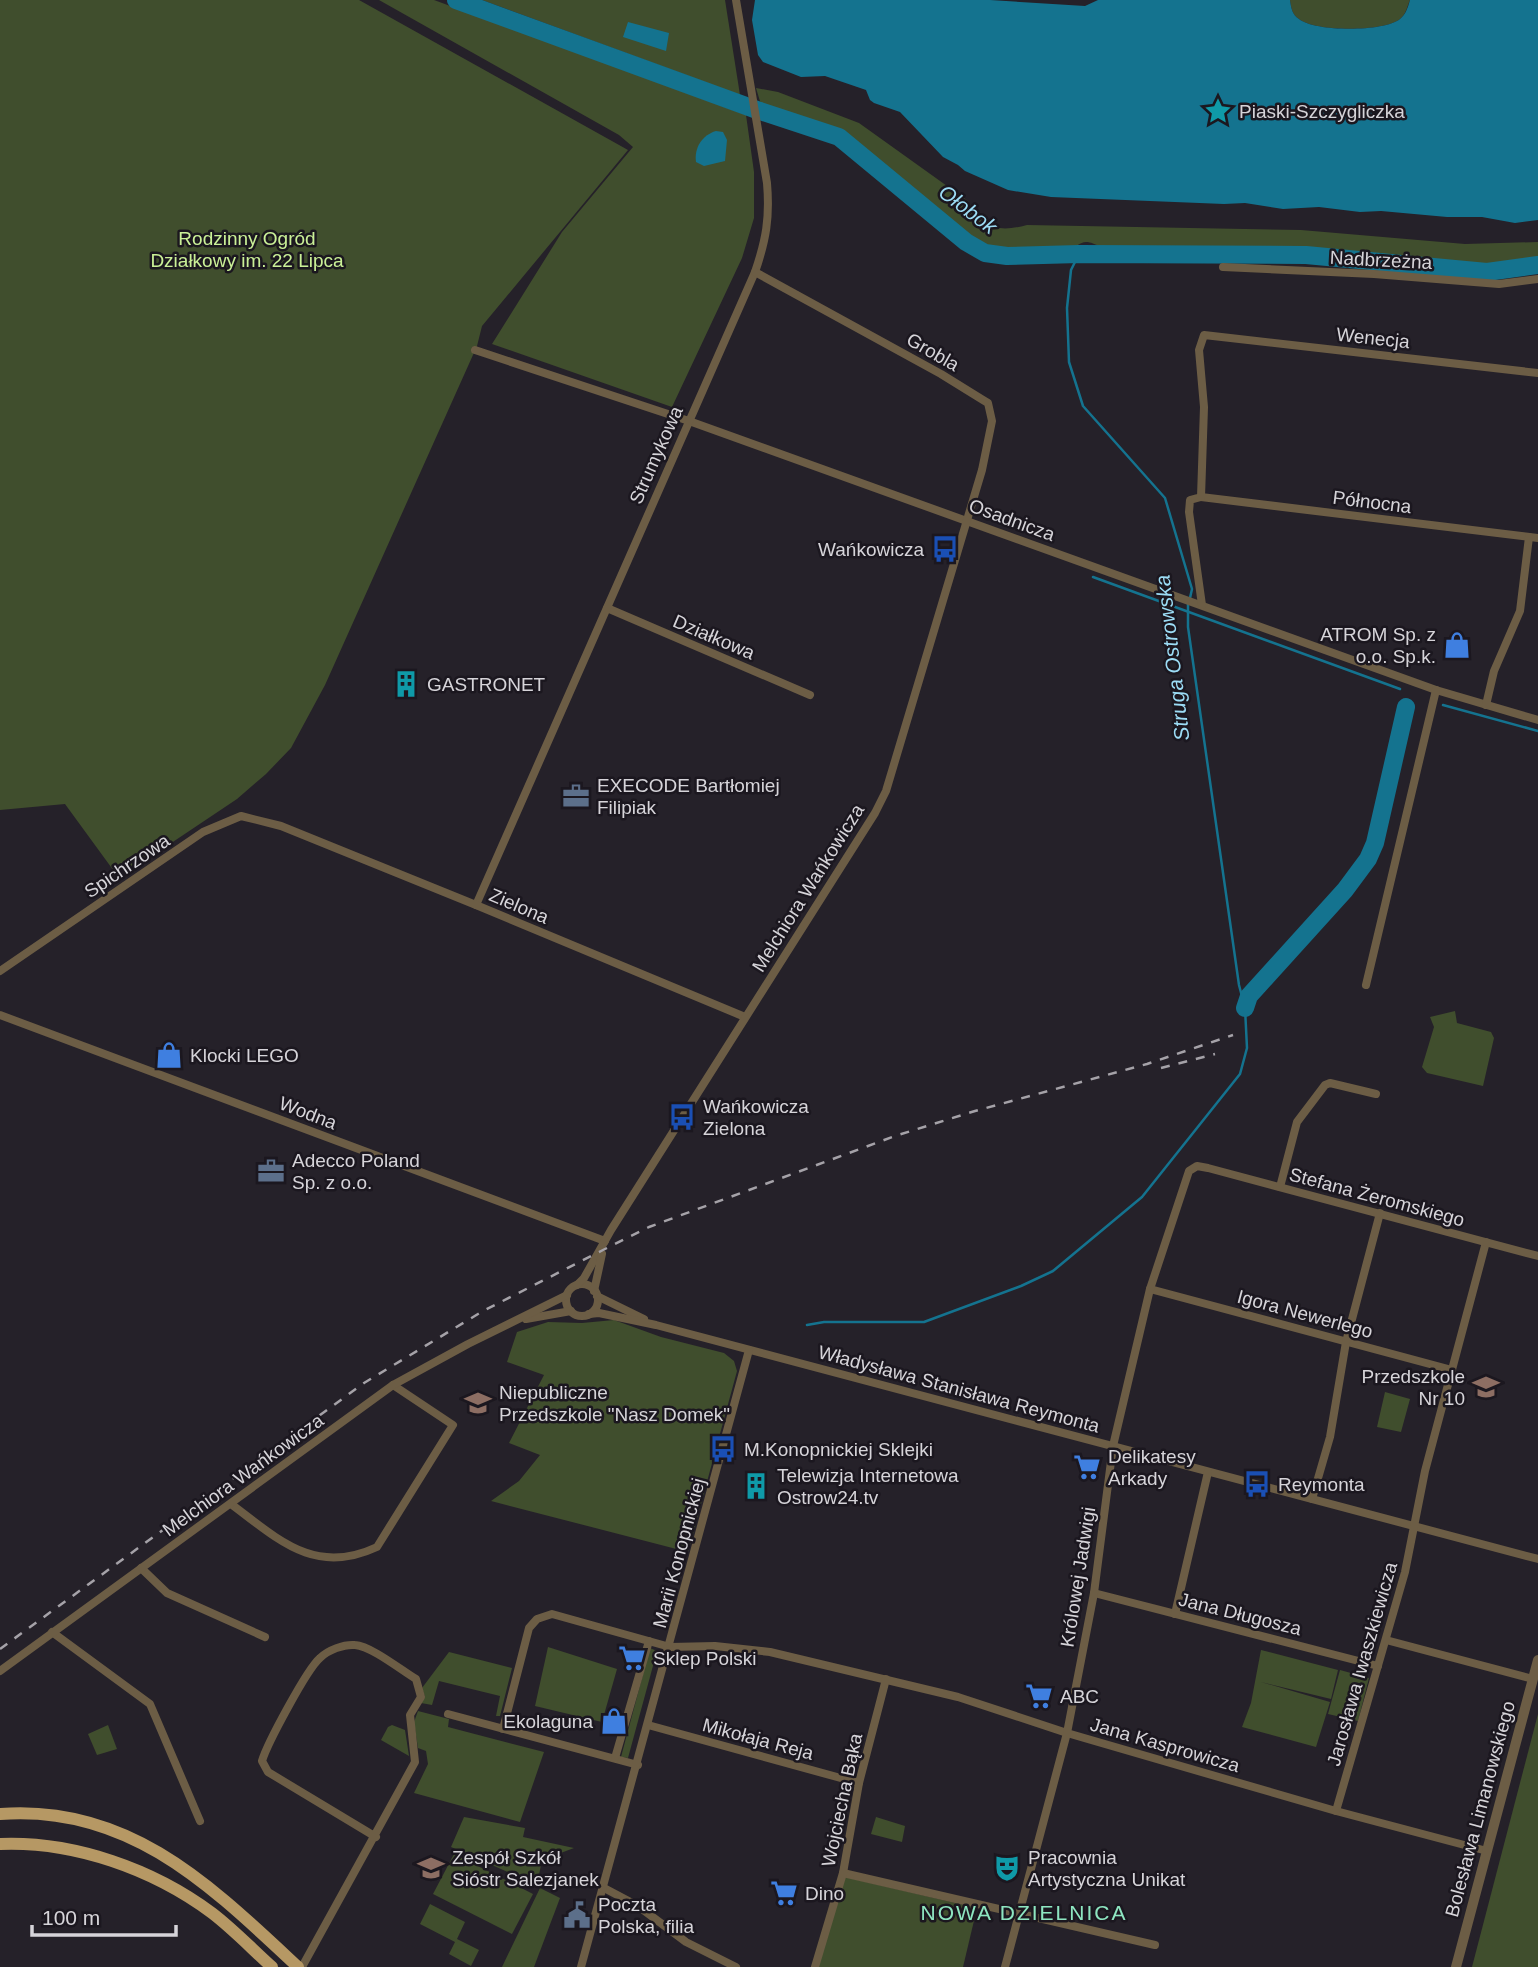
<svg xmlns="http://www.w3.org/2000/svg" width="1538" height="1967" font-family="Arial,sans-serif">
<rect width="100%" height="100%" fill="#252129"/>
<g fill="#404e2d">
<polygon points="0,0 359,0 628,150 482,326 477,346 325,685 291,748 266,774 237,799 119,878 65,804 0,810"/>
<polygon points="379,0 434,0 746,115 754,172 754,218 742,258 672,407 492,344 562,232 633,147 619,135"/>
<polygon points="482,0 725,0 740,95"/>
<path d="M1290,0H1410C1407,7 1406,14 1400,19C1384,32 1315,32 1299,19C1292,15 1291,7 1290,0Z"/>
<path d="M756,88L778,92L859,123L968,201C984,228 997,233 1027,225L1301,230L1465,244L1538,242V261L1487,267L1309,247H1101C1090,242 1085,239 1075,247H986L840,133L762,108Z"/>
<polygon points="1455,1011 1457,1023 1491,1032 1494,1038 1483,1086 1427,1073 1422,1067 1434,1027 1430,1017"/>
<polygon points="614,1320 661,1337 724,1353 734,1361 737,1371 688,1552 491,1501 519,1481 540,1455 509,1443 544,1375 507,1362 517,1332 548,1322 582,1323"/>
<polygon points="1385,1392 1410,1399 1401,1432 1377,1427"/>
<polygon points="548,1647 617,1669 602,1722 535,1706"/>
<polygon points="650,1648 657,1651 628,1758 621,1757"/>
<polygon points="1261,1650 1338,1670 1331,1699 1261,1682 1330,1702 1316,1747 1242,1727 1251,1703"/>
<polygon points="449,1652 512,1668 500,1716 496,1716 500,1696 439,1681 432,1705 421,1703 425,1697 422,1688"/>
<polygon points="1340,1670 1369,1678 1358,1721 1328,1714"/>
<polygon points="418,1711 449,1719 448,1727 544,1752 520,1822 414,1793 428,1764 426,1751 418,1748 414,1722"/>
<polygon points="1538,1714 1538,1967 1472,1967"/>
<polygon points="108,1725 117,1749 97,1755 88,1734"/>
<polygon points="392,1725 405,1730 409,1756 381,1740 388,1727"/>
<polygon points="464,1817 525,1828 523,1837 574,1848 542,1860 537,1885 451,1847"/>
<polygon points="876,1817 905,1826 902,1842 871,1834"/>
<polygon points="454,1854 533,1894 512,1934 433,1894"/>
<polygon points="845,1877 977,1908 963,1967 818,1967"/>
<polygon points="540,1888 560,1898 534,1967 502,1967"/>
<polygon points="430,1904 465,1922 457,1939 479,1950 471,1966 449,1954 455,1942 420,1924"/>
</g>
<g fill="#14738f">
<path d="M755,0H990L1085,6L1098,0H1290C1291,7 1292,15 1299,19C1315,32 1384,32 1400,19C1406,14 1408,7 1410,0H1538V220L1515,223L1482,217H1447L1381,211L1360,212L1319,207L1283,209L1245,203L1224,204L1051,197L1008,190L965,171L958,165L943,157L900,112L874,103L870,100L866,90L825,76L801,77L763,62L758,55L752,20Z"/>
<polygon points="628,22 669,33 666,51 623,37"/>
<path d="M716,131L723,132L727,140L725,161L704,166L696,162C694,148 702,135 716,131Z"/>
</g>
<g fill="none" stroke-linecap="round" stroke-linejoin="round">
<g stroke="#14738f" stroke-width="2.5">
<polyline points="1079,254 1071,270 1067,308 1069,362 1083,406 1165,498 1192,589 1190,598"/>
<polyline points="1093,577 1400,689"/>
<polyline points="1443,705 1538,731"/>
<polyline points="807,1325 824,1322 924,1322 1021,1286 1053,1271 1142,1197 1240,1074 1247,1048 1245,1008 1239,985 1188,627 1188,604"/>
</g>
<g stroke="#14738f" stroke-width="18">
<polyline points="456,0 757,110 839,137 966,242 985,253 1007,256 1079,254 1306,255 1487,272 1538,265"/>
<polyline points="1245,1008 1249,996 1345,890 1368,859 1375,843 1406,707"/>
</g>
<g stroke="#6c5d45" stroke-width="8">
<polyline points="1223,267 1374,274 1499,284 1538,279"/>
<polyline points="475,350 689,421 1436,690 1538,720"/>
<polyline points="1201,497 1538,538"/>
<polyline points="1202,605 1189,512 1190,500 1201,497 1204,407 1199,350 1204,335 1538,373"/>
<polyline points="607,608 810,695"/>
<polyline points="1486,705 1494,671 1520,611 1529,537"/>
<path d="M476,905L755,272C766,240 770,218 767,183L736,0"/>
<polyline points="0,971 203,832 241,816 281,826 476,905 745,1017"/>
<polyline points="1366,985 1436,690"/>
<polyline points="0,1015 605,1241"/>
<polyline points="1280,1187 1297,1122 1325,1085 1330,1083 1376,1094"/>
<circle cx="582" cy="1300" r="16"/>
<polyline points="577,1285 584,1278 611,1230 875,813 886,791 982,470 992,421 988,403 983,400 941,374 755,272"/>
<polyline points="1150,1289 1452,1370"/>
<polyline points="594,1291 602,1254"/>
<polyline points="597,1296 644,1319"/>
<polyline points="589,1314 599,1313 656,1325 1538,1559"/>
<polyline points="526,1319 571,1311"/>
<polyline points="1312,1499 1330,1437 1346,1342 1380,1213"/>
<path d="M231,1504C279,1540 315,1576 377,1547L453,1425L393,1385"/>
<polyline points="141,1568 167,1593 265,1637"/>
<polyline points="1094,1593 1378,1666"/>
<polyline points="1175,1614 1208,1472"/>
<polyline points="52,1632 150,1704 200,1821"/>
<polyline points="1386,1640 1533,1679"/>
<polyline points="0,1671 393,1385 468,1344 567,1295"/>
<polyline points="448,1714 638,1765"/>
<polyline points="648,1725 859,1783"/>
<polyline points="503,1729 529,1628 537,1619 552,1614 670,1647 715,1646 770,1652 958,1697 1067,1733 1336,1811 1487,1851"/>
<polyline points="615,1758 649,1641"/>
<polyline points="1336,1811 1405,1572 1425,1471 1486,1242"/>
<polyline points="843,1873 1155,1945"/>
<polyline points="604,1888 638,1906 686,1942 736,1967"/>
<path d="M302,1967L415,1762L410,1715L421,1697L416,1679C401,1670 371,1646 355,1645C344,1644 328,1650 320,1658C307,1669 267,1744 262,1761L268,1772L376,1837"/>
<polyline points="581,1967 749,1350"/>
<polyline points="815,1967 843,1873 859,1783 886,1679"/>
<polyline points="1005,1967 1067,1733 1094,1593 1113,1446 1150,1289 1189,1171 1197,1166 1208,1168 1538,1256"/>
</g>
<polyline stroke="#6c5d45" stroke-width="10" points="1456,1967 1538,1660"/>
<g stroke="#b69864" stroke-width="12">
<path d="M0,1814C129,1804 211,1886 298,1967"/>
<path d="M0,1844C74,1841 153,1869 212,1913C233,1929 252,1949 272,1967"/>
</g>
<g stroke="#a5a2a8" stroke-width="2.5" stroke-dasharray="9 9" stroke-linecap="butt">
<polyline points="1161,1068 1215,1054"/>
<polyline points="0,1649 364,1383 483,1311 603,1250 649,1227 895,1136 975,1111 1147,1064 1233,1035"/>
</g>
</g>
<defs>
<symbol id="sight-bare" viewBox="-9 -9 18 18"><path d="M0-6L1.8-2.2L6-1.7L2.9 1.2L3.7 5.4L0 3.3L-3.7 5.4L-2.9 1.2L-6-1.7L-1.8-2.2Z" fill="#0f9aa8" stroke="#1b171f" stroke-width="2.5" paint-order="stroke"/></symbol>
<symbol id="bus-bare" viewBox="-9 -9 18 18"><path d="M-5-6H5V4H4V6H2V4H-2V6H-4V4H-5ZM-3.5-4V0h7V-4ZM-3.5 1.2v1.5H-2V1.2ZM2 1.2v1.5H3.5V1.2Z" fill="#1a4fb4" stroke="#1b171f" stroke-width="2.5" paint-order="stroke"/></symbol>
<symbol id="shop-bare" viewBox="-9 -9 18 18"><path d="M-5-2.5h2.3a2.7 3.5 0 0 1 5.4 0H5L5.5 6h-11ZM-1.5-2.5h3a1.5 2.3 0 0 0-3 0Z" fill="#3f7fe0" stroke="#1b171f" stroke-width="2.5" paint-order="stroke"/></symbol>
<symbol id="building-bare" viewBox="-9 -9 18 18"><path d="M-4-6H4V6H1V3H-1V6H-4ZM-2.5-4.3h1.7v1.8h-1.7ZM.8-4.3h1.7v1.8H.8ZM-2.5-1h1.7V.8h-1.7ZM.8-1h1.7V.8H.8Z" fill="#0f9aa8" stroke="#1b171f" stroke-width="2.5" paint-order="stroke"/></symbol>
<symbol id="office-bare" viewBox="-9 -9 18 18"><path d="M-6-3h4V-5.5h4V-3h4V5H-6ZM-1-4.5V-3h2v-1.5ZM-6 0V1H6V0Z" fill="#5c6f8a" stroke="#1b171f" stroke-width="2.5" paint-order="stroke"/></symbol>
<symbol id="school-bare" viewBox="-9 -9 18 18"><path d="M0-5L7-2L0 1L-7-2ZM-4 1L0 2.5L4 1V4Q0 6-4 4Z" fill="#8d6e63" stroke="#1b171f" stroke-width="2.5" paint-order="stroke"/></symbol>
<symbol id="supermarket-bare" viewBox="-9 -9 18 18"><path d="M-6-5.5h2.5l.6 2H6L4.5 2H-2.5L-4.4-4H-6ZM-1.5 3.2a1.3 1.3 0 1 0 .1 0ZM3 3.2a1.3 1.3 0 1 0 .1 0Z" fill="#3f7fe0" stroke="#1b171f" stroke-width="2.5" paint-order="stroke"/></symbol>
<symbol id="theatre-bare" viewBox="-9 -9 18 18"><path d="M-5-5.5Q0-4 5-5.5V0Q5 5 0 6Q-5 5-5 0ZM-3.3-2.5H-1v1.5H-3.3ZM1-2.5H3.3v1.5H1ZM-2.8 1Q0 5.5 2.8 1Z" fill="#0f9aa8" stroke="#1b171f" stroke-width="2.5" paint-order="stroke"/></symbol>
<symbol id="civic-bare" viewBox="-9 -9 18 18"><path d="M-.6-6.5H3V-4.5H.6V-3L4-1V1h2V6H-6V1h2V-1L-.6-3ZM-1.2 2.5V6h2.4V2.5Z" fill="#5c6f8a" stroke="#1b171f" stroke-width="2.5" paint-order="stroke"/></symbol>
</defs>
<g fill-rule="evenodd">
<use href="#sight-bare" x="1199" y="92" width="38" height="38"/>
<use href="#bus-bare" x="926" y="530" width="38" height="38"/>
<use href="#shop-bare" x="1438" y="626" width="38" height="38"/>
<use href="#building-bare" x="387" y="665" width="38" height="38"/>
<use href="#office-bare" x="557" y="777" width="38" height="38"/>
<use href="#shop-bare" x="150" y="1036" width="38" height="38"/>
<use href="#bus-bare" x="663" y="1098" width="38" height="38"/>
<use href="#office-bare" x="252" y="1152" width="38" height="38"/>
<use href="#school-bare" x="1467" y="1368" width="38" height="38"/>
<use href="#school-bare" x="459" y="1384" width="38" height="38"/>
<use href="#bus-bare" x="704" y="1430" width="38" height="38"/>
<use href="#supermarket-bare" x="1068" y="1448" width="38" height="38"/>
<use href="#bus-bare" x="1238" y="1465" width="38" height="38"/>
<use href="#building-bare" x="737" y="1467" width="38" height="38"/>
<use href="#supermarket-bare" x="613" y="1639" width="38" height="38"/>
<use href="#supermarket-bare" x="1020" y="1677" width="38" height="38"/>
<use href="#shop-bare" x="595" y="1702" width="38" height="38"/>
<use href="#school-bare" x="412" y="1849" width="38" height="38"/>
<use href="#theatre-bare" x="988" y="1849" width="38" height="38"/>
<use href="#supermarket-bare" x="765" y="1874" width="38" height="38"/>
<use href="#civic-bare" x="558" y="1896" width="38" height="38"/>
</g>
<g text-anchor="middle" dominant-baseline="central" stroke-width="5" stroke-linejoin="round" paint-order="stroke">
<g font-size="19" fill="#d6d4d9" stroke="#1b171f" text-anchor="start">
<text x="1239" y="111">Piaski-Szczygliczka</text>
<text x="924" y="549" text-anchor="end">Wańkowicza</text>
<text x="1436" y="634" text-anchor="end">ATROM Sp. z<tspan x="1436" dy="22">o.o. Sp.k.</tspan></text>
<text x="427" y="684">GASTRONET</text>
<text x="597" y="785">EXECODE Bartłomiej<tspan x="597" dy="22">Filipiak</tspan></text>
<text x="190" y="1055">Klocki LEGO</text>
<text x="703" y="1106">Wańkowicza<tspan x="703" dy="22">Zielona</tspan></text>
<text x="292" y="1160">Adecco Poland<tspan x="292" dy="22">Sp. z o.o.</tspan></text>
<text x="1465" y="1376" text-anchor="end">Przedszkole<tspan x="1465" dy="22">Nr 10</tspan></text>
<text x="499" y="1392">Niepubliczne<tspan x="499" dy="22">Przedszkole "Nasz Domek"</tspan></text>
<text x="744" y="1449">M.Konopnickiej Sklejki</text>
<text x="1108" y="1456">Delikatesy<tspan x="1108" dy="22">Arkady</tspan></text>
<text x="777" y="1475">Telewizja Internetowa<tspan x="777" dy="22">Ostrow24.tv</tspan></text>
<text x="1278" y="1484">Reymonta</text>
<text x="653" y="1658">Sklep Polski</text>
<text x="1060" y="1696">ABC</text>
<text x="593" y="1721" text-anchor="end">Ekolaguna</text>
<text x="452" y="1857">Zespół Szkół<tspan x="452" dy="22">Sióstr Salezjanek</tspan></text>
<text x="1028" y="1857">Pracownia<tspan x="1028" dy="22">Artystyczna Unikat</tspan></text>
<text x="805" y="1893">Dino</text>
<text x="598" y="1904">Poczta<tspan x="598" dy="22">Polska, filia</tspan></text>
</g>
<g font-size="19" fill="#caf097" stroke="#1b171f">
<text x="247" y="238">Rodzinny Ogród<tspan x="247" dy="22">Działkowy im. 22 Lipca</tspan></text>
</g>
<g font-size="19" fill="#d6d4d9" stroke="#1b171f">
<text transform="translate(1381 260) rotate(3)">Nadbrzeżna</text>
<text transform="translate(1373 338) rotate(6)">Wenecja</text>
<text transform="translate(933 352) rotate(30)">Grobla</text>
<text transform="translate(656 455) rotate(-66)">Strumykowa</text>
<text transform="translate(1372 502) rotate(7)">Północna</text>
<text transform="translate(1012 520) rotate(20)">Osadnicza</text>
<text transform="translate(714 637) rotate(23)">Działkowa</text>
<text transform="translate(127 866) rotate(-34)">Spichrzowa</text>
<text transform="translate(808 888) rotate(-58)">Melchiora Wańkowicza</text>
<text transform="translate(519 906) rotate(23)">Zielona</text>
<text transform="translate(308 1113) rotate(21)">Wodna</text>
<text transform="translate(1377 1197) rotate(15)">Stefana Żeromskiego</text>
<text transform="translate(1305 1314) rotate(15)">Igora Newerlego</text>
<text transform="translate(959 1389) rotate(15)">Władysława Stanisława Reymonta</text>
<text transform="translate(243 1475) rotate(-36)">Melchiora Wańkowicza</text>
<text transform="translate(679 1553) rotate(-75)">Marii Konopnickiej</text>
<text transform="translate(1078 1577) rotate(-81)">Królowej Jadwigi</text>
<text transform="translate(1240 1614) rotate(14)">Jana Długosza</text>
<text transform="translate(1362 1664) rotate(-74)">Jarosława Iwaszkiewicza</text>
<text transform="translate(758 1739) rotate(15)">Mikołaja Reja</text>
<text transform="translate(1165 1745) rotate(16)">Jana Kasprowicza</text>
<text transform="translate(842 1800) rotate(-78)">Wojciecha Bąka</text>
<text transform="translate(1480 1809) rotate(-75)">Bolesława Limanowskiego</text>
</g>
<g font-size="21" font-style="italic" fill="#9cdcf5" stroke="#1b171f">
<text transform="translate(968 209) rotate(37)">Ołobok</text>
<text transform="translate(1172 658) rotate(-97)">Struga Ostrowska</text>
</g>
<g font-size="21" letter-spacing="2" fill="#8ee6c1" stroke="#1b171f">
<text x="1024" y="1912">NOWA DZIELNICA</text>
</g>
</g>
<path d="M32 1925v10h144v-10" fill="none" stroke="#d6d4d9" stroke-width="3.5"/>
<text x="42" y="1925" font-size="21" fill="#d6d4d9" stroke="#1b171f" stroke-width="5" paint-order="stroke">100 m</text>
</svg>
